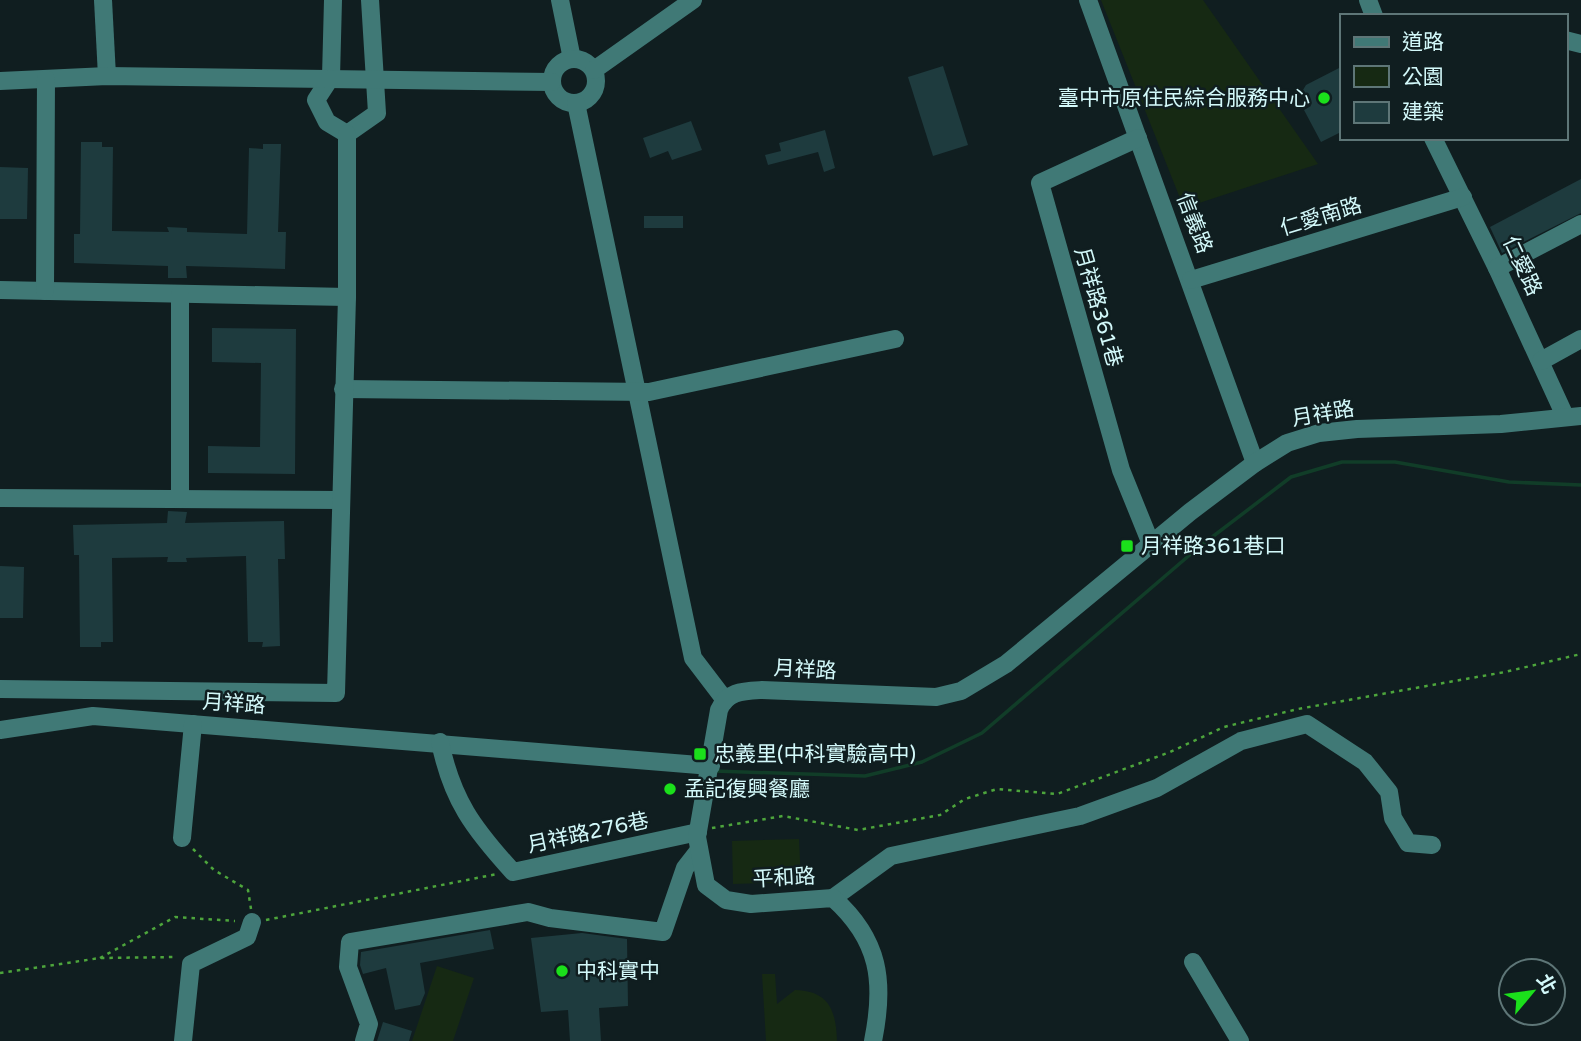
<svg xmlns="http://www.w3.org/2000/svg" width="1581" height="1041" font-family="'Varela Round','Noto Sans TC',sans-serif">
<rect width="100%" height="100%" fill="#101e20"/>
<g fill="#162913">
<polygon points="1101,0 1203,0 1318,164 1184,208"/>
<polygon points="799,839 801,882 733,884 732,841"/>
<polygon points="437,966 474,978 453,1041 412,1041"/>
<path d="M762,974H775L777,1004L795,990C829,991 836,1010 837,1041H766Z"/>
</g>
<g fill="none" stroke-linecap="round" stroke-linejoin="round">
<polyline stroke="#113d28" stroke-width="3.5" points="715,771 865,776 922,762 982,733 1199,547 1291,477 1342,462 1395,462 1509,482 1581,485"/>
</g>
<g fill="#1e3b3e">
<polygon points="943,66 968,145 933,156 908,77"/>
<polygon points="1341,67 1341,132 1321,142 1304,110 1311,106 1303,90 1306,85"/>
<polygon points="691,121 702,150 672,160 668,151 650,158 643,138"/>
<polygon points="825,130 835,168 824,172 818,152 768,165 765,155 781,151 779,143"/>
<polygon points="81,142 102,142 102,147 113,147 112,231 169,232 167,227 187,228 187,232 247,234 249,148 263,149 263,144 281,144 278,232 286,232 285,269 186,266 187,278 168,278 168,266 74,263 74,234 80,234"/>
<polygon points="0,167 28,168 27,219 0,219"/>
<polygon points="1581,179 1581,213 1502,253 1490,227"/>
<rect x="644" y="216" width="39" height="12"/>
<polygon points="212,328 296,329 295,474 208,473 208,446 260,447 261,363 212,362"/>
<polygon points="168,511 187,512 185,523 284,521 285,559 278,559 280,646 262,647 263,642 248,642 246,556 186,558 187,562 167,562 168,557 112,558 113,642 101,642 101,647 80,647 79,555 74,555 73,525 167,523"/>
<polygon points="0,566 24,567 23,618 0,618"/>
<polygon points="490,930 494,949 420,963 425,993 420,1005 395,1010 386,968 363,974 360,965 361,952"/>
<polygon points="582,933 627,939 628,1006 599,1008 601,1041 570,1041 568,1010 541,1012 531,938"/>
<polygon points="383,1022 412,1031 409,1041 377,1041"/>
</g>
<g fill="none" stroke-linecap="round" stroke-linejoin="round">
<g stroke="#4da53c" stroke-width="2.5" stroke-dasharray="3.5 5" stroke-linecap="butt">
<polyline points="712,828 783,816 858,830 940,815 965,799 997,789 1057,794 1170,752 1224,727 1298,709 1505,672 1581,654"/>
<polyline points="193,849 214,870 248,890 251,909"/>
<polyline points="266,920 497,874"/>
<polyline points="100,958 175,917 235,921"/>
<polyline points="0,973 100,958 177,957"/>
</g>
<g stroke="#407976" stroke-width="18">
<polyline points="103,0 107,76"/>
<polyline points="333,0 331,77 316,100 327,122 347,134 377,113 370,0"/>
<polyline points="560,0 572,59"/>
<polyline points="1088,0 1255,463"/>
<polyline points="1368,0 1374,16"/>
<polyline points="1565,40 1581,44"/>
<circle cx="574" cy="81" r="22"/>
<polyline points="594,70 693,0"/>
<polyline points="0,81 107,76 552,82"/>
<polyline points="576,103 693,658 725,700"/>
<polyline points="1138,138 1040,183 1121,470 1151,544"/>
<polyline points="1433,138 1497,268 1565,416"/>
<polyline points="1497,268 1581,224"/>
<polyline points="1191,280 1463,197"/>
<polyline points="0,290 347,297"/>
<polyline points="45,291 46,79"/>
<polyline points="1541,361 1581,339"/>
<polyline points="343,389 649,392 895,339"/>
<polyline points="0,498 341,500"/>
<polyline points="180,499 180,294"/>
<polyline points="0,689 336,693 347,297 347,134"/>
<polyline points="0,730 93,716 711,766"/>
<path d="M440,742C452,800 473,828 513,872L698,832"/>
<polyline points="182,838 193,724"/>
<polyline points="833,898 891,856 1080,816 1157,788 1241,741 1307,724 1365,762 1389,792 1393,818 1408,843 1432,845"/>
<polyline points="1193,962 1240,1041"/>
<polyline points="183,1041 191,964 247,937 252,922"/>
<polyline points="364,1041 369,1024 348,967 350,942 528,912 550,918 663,932 685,868 699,850"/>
<path d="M873,1041C885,982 880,940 833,898L751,904L726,900L706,885L697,837L719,710C727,691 743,691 762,690L936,697L961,691L1006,664L1190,512L1255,463L1287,443L1319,433L1357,429L1501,424L1581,416"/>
</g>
</g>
<g fill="#1bdf1b" stroke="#101e20" stroke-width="2.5">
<circle cx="1324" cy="98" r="7"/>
<rect x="1120" y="539" width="14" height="14" rx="3.5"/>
<rect x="693" y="747" width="14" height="14" rx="3.5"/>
<circle cx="670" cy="789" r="7"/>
<circle cx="562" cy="971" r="7"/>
</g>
<g text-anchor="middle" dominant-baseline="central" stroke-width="5" stroke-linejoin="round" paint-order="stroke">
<g font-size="21" fill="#d3f9fa" stroke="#101e20" text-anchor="start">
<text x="1310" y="98" text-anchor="end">臺中市原住民綜合服務中心</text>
<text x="1141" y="546">月祥路361巷口</text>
<text x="714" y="754">忠義里(中科實驗高中)</text>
<text x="684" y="789">孟記復興餐廳</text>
<text x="576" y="971">中科實中</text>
</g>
<g font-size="21" fill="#d3f9fa" stroke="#101e20">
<text transform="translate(1321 217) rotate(-17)">仁愛南路</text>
<text transform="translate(1194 223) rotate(69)">信義路</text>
<text transform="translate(1522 266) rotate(65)">仁愛路</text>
<text transform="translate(1098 307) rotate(74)">月祥路361巷</text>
<text transform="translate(1323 414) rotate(-10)">月祥路</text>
<text transform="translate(805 670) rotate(3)">月祥路</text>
<text transform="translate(234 704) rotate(4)">月祥路</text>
<text transform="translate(588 833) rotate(-12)">月祥路276巷</text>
<text transform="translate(784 878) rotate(-3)">平和路</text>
</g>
</g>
<rect x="1340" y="14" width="228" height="126" fill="#101e20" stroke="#5e7677" stroke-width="2"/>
<rect x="1354" y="37" width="35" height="10" fill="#407976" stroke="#5e7677" stroke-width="2"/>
<text x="1402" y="49" font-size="21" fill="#d3f9fa">道路</text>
<rect x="1354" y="66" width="35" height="21" fill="#162913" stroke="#5e7677" stroke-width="2"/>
<text x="1402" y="84" font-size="21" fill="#d3f9fa">公園</text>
<rect x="1354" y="102" width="35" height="21" fill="#1e3b3e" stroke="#5e7677" stroke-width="2"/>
<text x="1402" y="119" font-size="21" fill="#d3f9fa">建築</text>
<g transform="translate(1532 992) rotate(61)"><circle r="33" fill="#101e20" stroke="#5e7677" stroke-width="2"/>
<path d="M0-5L12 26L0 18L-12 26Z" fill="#1bdf1b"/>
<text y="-10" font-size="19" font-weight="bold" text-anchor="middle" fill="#d3f9fa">北</text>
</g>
</svg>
